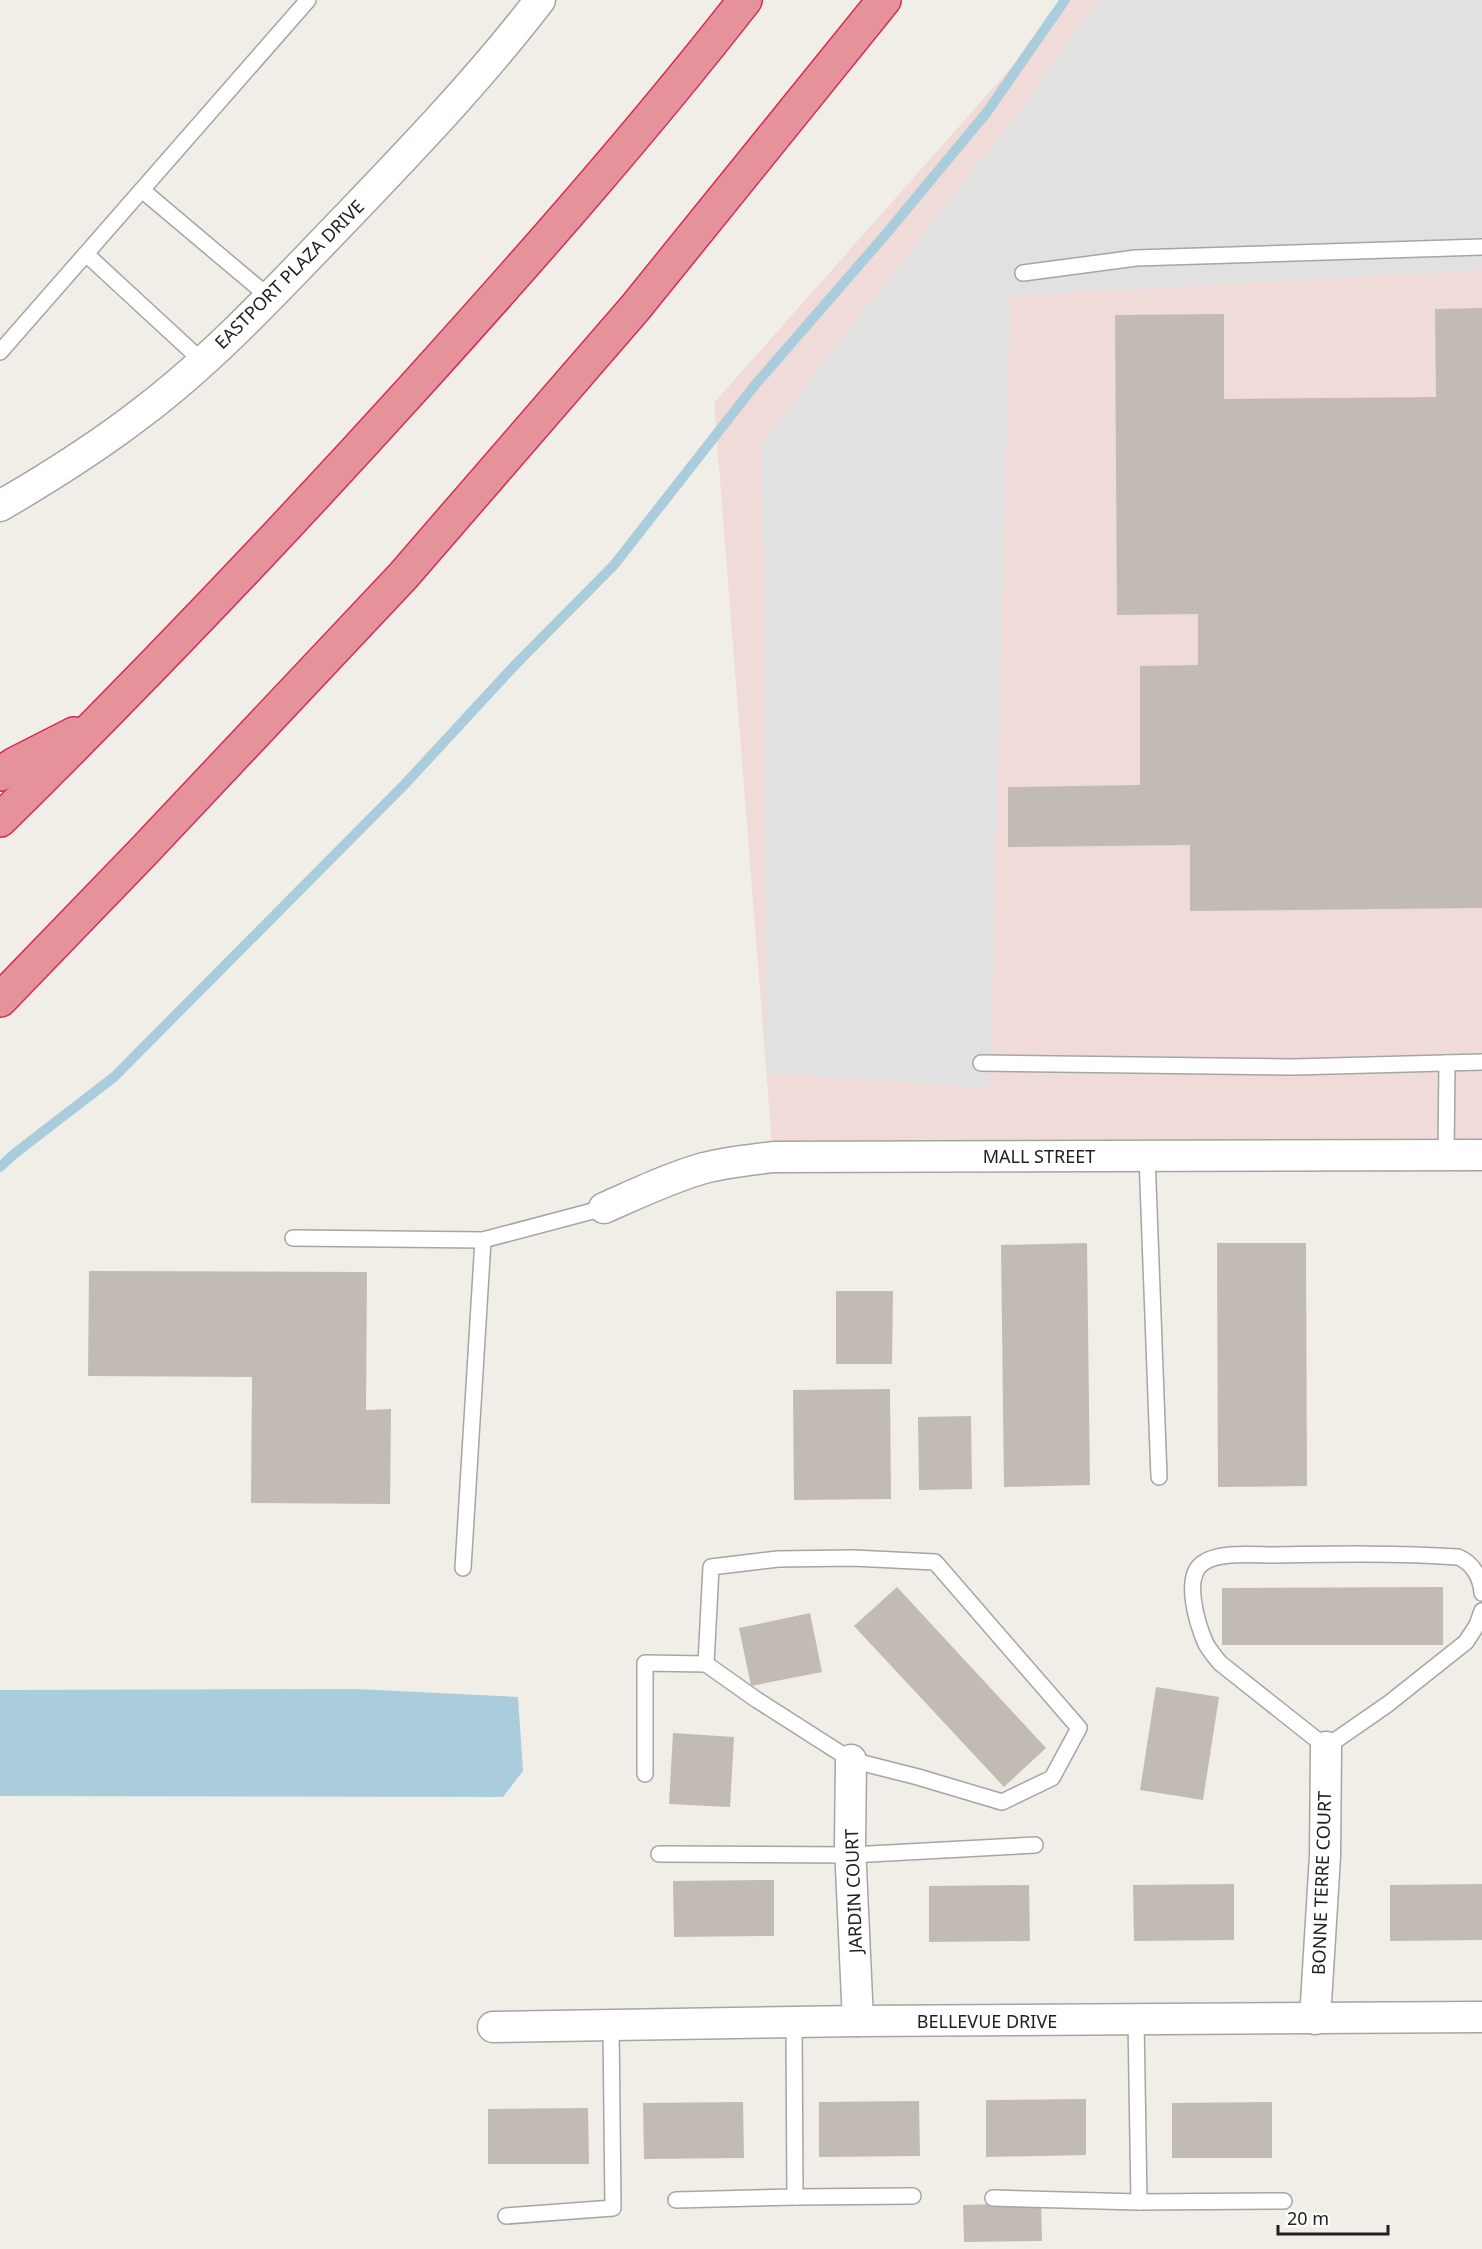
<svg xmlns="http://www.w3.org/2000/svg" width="1482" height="2249" font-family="'Noto Sans',sans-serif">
<rect width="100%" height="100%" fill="#f1eee8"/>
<polygon fill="#f1dbd8" points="1071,0 1482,0 1482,1154 773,1157 714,403"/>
<polygon fill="#e1e1e1" points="1099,0 1482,0 1482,270 1010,296 990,1088 766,1073 762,442 1013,119"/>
<polygon fill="#a9cddd" points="356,1689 518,1697 523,1771 503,1797 0,1796 0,1690"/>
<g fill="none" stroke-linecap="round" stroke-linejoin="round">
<polyline stroke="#a9cddd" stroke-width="10" points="0,1167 14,1154 114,1077 405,784 516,664 614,565 755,385 886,234 987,112 1065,0"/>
</g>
<g fill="#c2bbb4">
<polygon points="1482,308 1482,908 1190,911 1190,845 1008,847 1008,787 1140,785 1140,666 1198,665 1198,614 1117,615 1115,315 1224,314 1224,399 1436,397 1435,309"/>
<polygon points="1087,1243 1090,1485 1004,1487 1001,1245"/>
<polygon points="1217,1243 1306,1243 1307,1486 1218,1487"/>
<polygon points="89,1271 367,1272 366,1410 391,1409 390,1504 251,1503 252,1377 88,1376"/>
<polygon points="836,1291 893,1291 892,1364 836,1364"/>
<polygon points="890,1389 891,1499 794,1500 793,1390"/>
<polygon points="971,1416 972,1489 919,1490 918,1417"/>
<polygon points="897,1587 1046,1748 1004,1787 854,1626"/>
<polygon points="1443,1587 1443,1645 1222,1645 1222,1588"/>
<polygon points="810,1613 822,1672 751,1686 739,1628"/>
<polygon points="1156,1687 1219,1697 1203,1800 1140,1790"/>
<polygon points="673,1733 734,1737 730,1807 669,1804"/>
<polygon points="774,1880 774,1936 674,1937 673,1881"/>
<polygon points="1234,1884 1234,1940 1134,1941 1133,1885"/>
<polygon points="1482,1884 1482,1940 1390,1941 1390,1885"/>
<polygon points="1029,1885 1030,1941 929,1942 929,1886"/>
<polygon points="1086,2099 1086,2155 986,2157 986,2100"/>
<polygon points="919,2101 920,2156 819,2157 819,2102"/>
<polygon points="743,2102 744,2158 644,2159 643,2103"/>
<polygon points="1272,2102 1272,2158 1172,2158 1172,2103"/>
<polygon points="588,2108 589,2164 488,2164 488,2109"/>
<polygon points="1041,2203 1042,2241 964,2242 963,2205"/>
</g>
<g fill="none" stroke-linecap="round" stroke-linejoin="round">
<defs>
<g id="lane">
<polyline points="142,190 269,297"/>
<polyline points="86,254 202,361"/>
<polyline points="1023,273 1136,258 1482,247"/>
<polyline points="0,352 308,0"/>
<polyline points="981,1063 1294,1067 1482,1062"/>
<polyline points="1446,1155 1447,1063"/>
<polyline points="1147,1156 1159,1477"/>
<polyline points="293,1238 483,1240 604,1208"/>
<polygon points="853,1558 935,1562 1079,1728 1052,1778 1002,1802 918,1777 851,1760 757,1700 706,1664 711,1567 778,1559"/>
<polyline points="463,1568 483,1240"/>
<path d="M1482,1593C1481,1578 1473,1563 1458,1557C1397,1553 1336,1554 1275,1555C1255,1555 1219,1551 1203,1563C1182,1577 1198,1626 1206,1644C1210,1651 1215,1657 1220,1663L1326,1747L1388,1704L1466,1642L1477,1625L1482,1611"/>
<polyline points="645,1774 645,1663 706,1664"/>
<polyline points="659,1854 851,1855 1035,1845"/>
<polyline points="795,2197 913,2196"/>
<polyline points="993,2198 1139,2202 1136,2020"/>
<polyline points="676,2200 795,2197 794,2023"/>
<polyline points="1139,2202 1284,2201"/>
<polyline points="506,2216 613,2208 611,2025"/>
</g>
<g id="street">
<path d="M0,506C48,478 96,448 140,414C216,357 281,285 347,217C414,147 481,77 540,0"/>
<path d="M604,1208C636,1194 669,1178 704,1168C726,1162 750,1160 773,1157L1482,1155"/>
<polyline points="851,1760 850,1846 858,2021"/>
<polyline points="1315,2019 1325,1856 1326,1747"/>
<polyline points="493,2027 858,2021 1482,2017"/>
</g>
<g id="highway">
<polyline points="0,774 15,764 74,734"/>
<path d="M0,820C143,679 281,534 416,385C529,260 641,133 745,0"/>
<polyline points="0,1000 142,853 403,576 635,308 884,0"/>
</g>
</defs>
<use href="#lane" stroke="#a5a5a5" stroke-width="18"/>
<use href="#street" stroke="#a5a5a5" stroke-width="33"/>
<use href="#highway" stroke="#d72c5a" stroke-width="36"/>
<use href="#lane" stroke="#fff" stroke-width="15"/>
<use href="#street" stroke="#fff" stroke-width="30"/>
<use href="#highway" stroke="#e5929b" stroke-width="33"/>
</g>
<g text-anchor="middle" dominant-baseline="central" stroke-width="6" stroke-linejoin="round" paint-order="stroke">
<g font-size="18" fill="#212121" stroke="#fff">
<text transform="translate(289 274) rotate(-45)">EASTPORT PLAZA DRIVE</text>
<text x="1039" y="1156">MALL STREET</text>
<text transform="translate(1321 1883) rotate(-88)">BONNE TERRE COURT</text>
<text transform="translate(853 1891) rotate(-92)">JARDIN COURT</text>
<text x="987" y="2021">BELLEVUE DRIVE</text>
</g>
</g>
<path d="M1278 2225v9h110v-9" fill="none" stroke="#212121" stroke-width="3"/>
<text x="1287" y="2225" font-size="18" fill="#212121" stroke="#ffffff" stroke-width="4.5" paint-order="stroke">20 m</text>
</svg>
